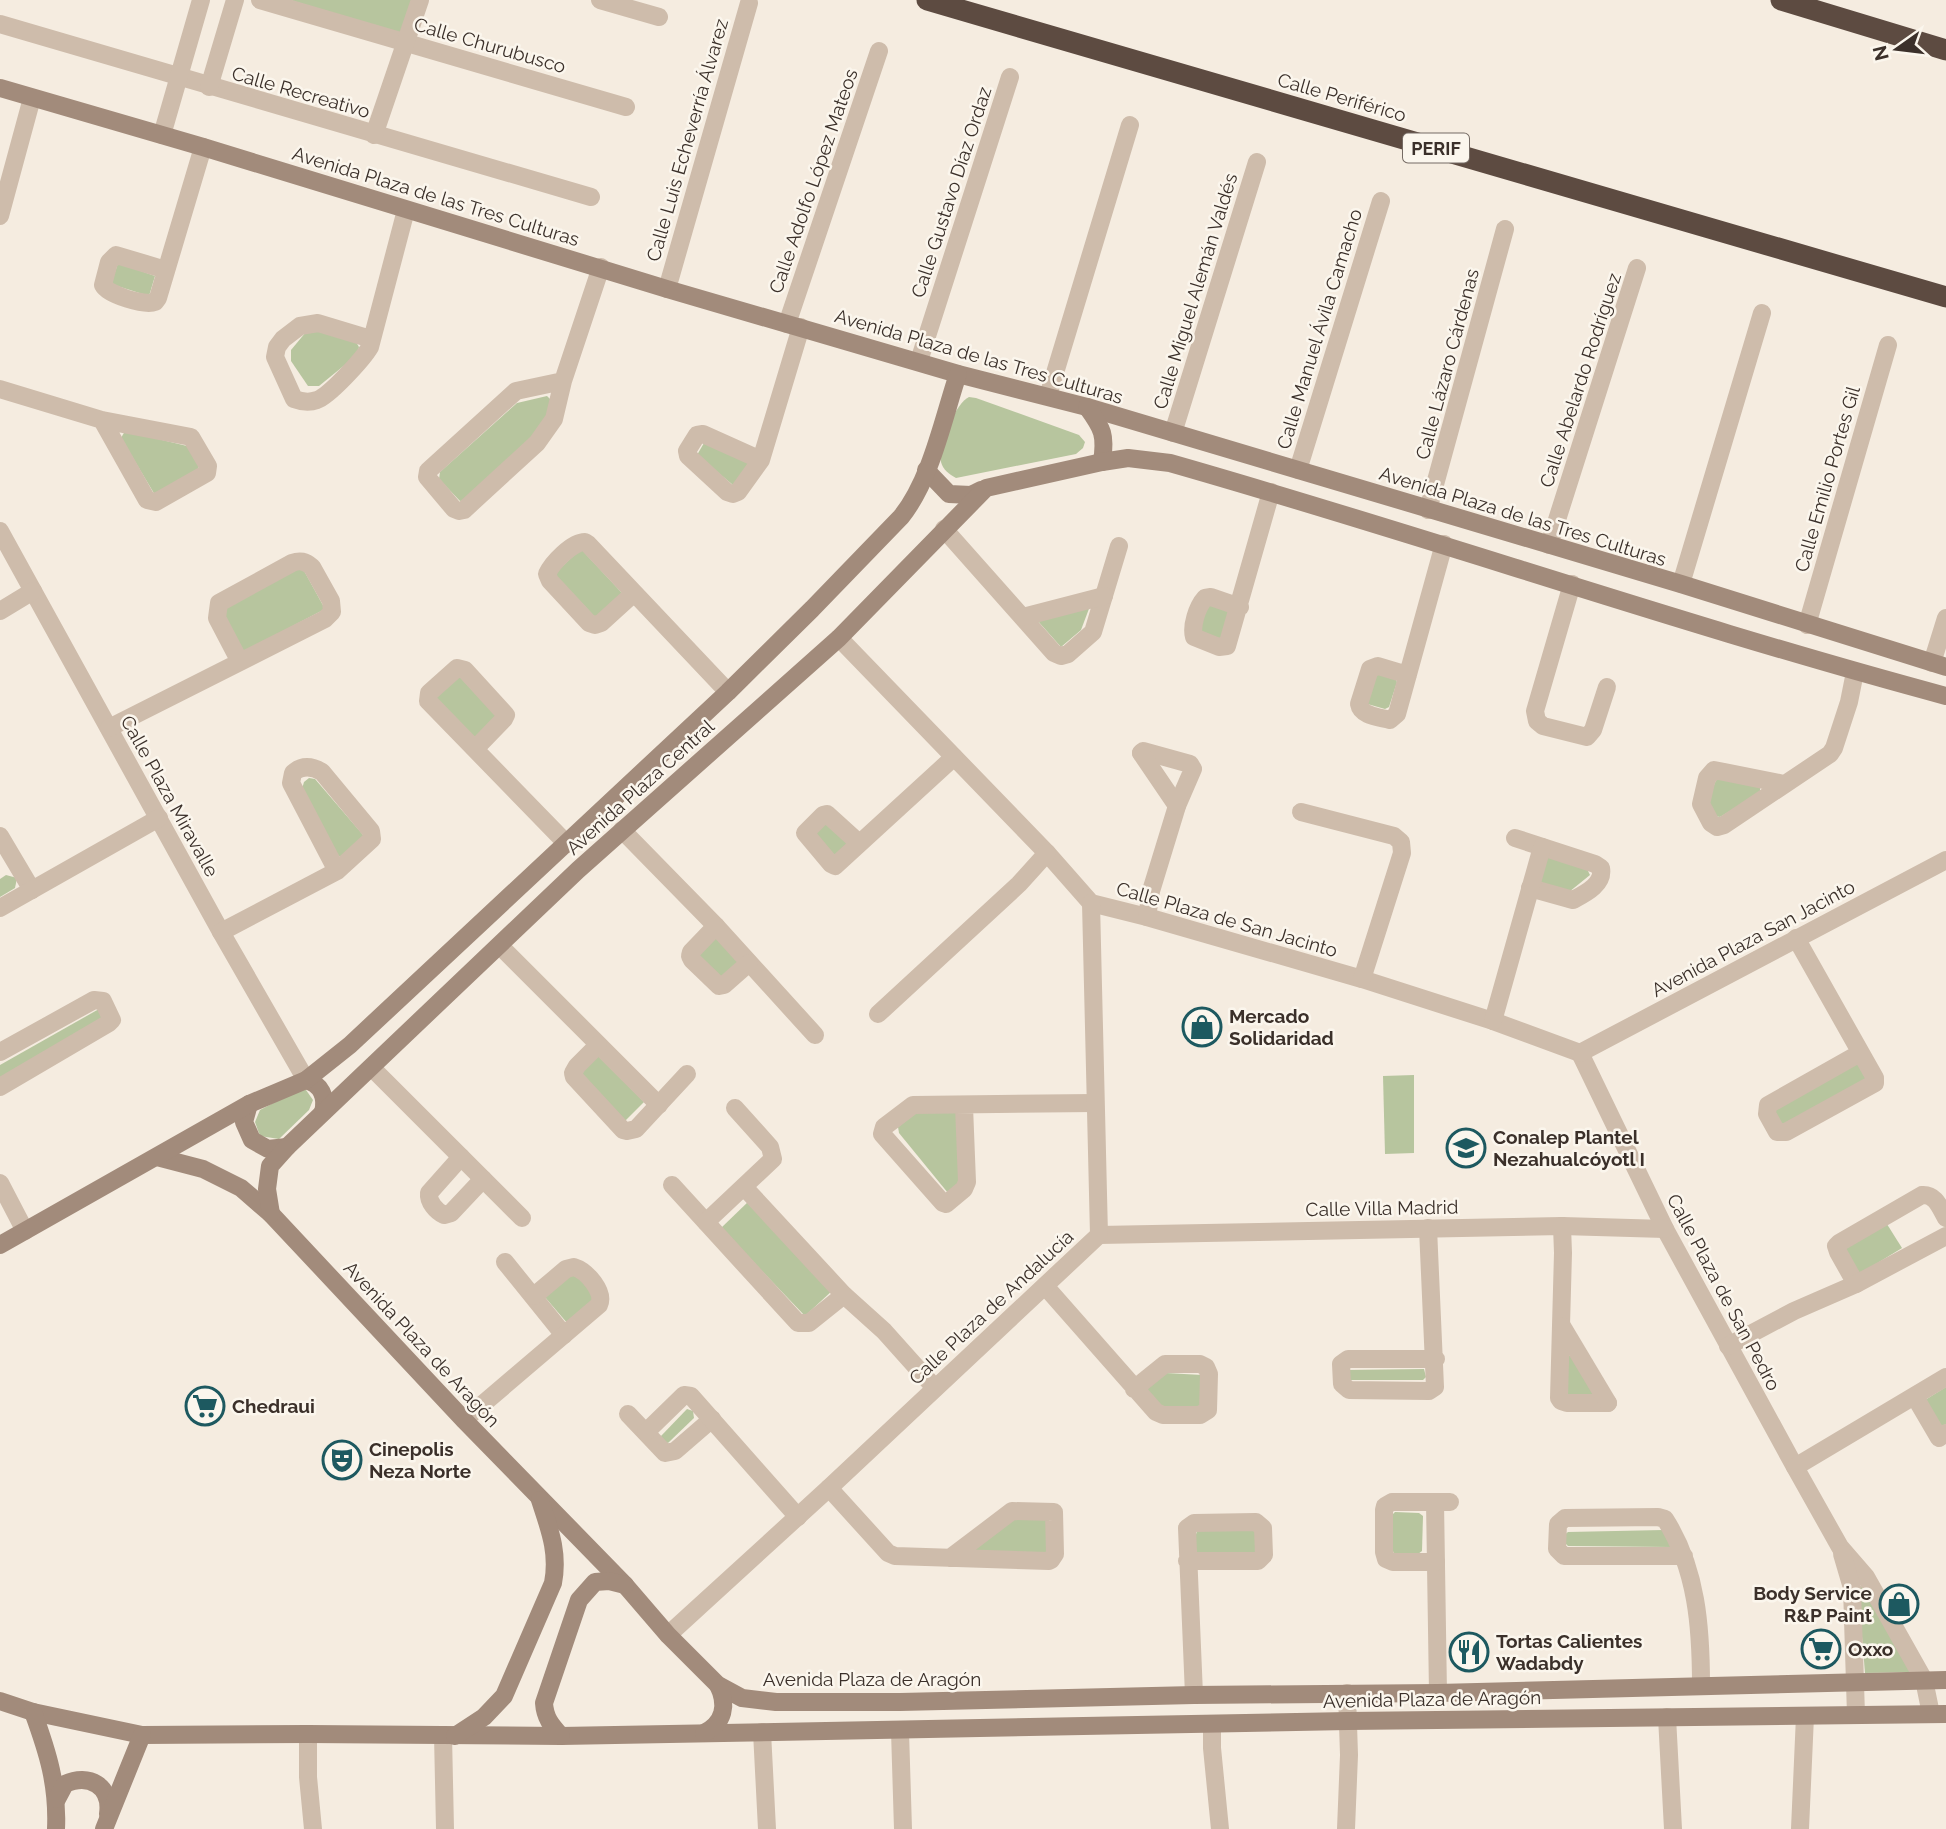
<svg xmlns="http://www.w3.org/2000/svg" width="1946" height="1829" font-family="Raleway,sans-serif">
<rect width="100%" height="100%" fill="#f5ece0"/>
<g fill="#b7c59e">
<polygon points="290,0 413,0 403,34"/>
<polygon points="118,263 155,276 149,296 111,284"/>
<polygon points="316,331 356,342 359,347 357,355 319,386 308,386 291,361 291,350 306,332"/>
<polygon points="547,396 551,400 545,424 467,500 460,501 439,479 440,472 517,403"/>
<path d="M969,397L976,398L1079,435L1085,442L1083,448L1076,454L956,478C949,474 943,470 941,462C938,447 955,403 969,397Z"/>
<polygon points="125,431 187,446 199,464 198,472 155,495 121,438"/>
<polygon points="704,443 750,464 733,485 697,455"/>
<polygon points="581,549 622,593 596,618 554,574"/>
<polygon points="302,567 325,609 243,652 221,609"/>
<polygon points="1207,605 1231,610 1226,641 1199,631"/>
<polygon points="1090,606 1081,630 1061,647 1037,620"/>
<polygon points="456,673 498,717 474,739 433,696"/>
<polygon points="1368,673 1394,676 1397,682 1389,707 1385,709 1364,703"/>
<polygon points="1718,776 1760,787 1760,793 1720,817 1714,816 1706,803"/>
<polygon points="309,778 315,779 364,836 342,856 335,856 302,789 304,782"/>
<polygon points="827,821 851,846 836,860 812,835"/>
<polygon points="1547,857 1587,869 1590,875 1569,892 1540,882"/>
<polygon points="6,875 17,878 15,888 0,897 0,879"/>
<polygon points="718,936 742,960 721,981 697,957"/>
<polygon points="99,1009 105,1019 0,1079 0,1065"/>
<polygon points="598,1055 644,1102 624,1122 578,1075"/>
<polygon points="1859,1062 1870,1081 1781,1129 1771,1110"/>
<polygon points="1414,1075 1414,1153 1385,1154 1383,1076"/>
<polygon points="300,1089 306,1090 313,1100 309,1110 279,1139 260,1136 255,1122 260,1110"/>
<polygon points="957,1111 962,1181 948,1193 899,1133 898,1127 916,1113"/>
<polygon points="750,1200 834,1289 805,1316 721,1228"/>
<polygon points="1885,1221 1902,1248 1858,1275 1841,1247"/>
<polygon points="574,1271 598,1300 568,1324 544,1296"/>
<polygon points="1571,1354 1596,1395 1567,1395 1568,1357"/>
<polygon points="1424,1369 1426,1377 1423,1380 1346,1380 1346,1370"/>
<polygon points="1166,1373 1202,1375 1202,1407 1161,1406 1146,1389"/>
<polygon points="1946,1387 1946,1424 1941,1427 1925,1400"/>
<polygon points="687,1409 693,1411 694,1418 668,1443 662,1441 661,1436"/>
<polygon points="1395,1512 1419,1513 1423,1516 1422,1551 1418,1554 1394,1553 1391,1548 1391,1516"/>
<polygon points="1049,1516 1049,1552 972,1553 974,1548 1013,1518"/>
<path d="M1199,1527H1255L1257,1555L1199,1556C1193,1548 1194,1536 1199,1527Z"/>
<polygon points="1663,1530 1671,1547 1568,1546 1564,1542 1563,1536 1568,1532"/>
<polygon points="1860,1586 1864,1588 1912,1672 1865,1673 1858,1588"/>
</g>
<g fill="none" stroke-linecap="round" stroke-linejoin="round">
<g stroke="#cebcab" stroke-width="18">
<polyline points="260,0 626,107"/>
<polyline points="600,0 659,17"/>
<polyline points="0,24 591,197"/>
<polyline points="209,87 235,0"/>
<polyline points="162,135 201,0"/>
<polyline points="374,135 420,0"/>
<polyline points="0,216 32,98"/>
<path d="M166,270L116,255L109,262L103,285C108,295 145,306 155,302L158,298L203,147"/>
<polyline points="667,289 749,3"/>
<polyline points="787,324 879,51"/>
<path d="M371,339L318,323L300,326L283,339L277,347L275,357L294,399C302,402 309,403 317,400C329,396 363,359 370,347L406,210"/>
<polyline points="919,361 1010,77"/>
<polyline points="563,381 516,391 428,471 427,477 454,509 459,511 464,510 537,443 554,419 563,381 601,267"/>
<polyline points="0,389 102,420 191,437 208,466 207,473 156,502 147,500 102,420"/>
<polyline points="1048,396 1130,125"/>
<polyline points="1173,433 1257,162"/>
<polyline points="761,460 703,434 697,435 687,451 688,456 727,492 733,494 738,492 761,460 801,327"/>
<polyline points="1298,470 1381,201"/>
<polyline points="1428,510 1505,229"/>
<polyline points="944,529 1054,653 1061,656 1068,654 1093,632 1119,546"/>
<polyline points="0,531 221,932 306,1080"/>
<polyline points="1549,545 1637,268"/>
<polyline points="1572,584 1535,711 1537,721 1543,726 1587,737 1593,730 1607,687"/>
<polyline points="1681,584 1762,313"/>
<path d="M634,593L601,623L595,625L589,623L550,581L547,574C552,563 572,542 585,542L588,544L728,692"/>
<path d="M1240,607L1211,597L1205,598C1197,607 1191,626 1194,637L1219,647L1227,646L1271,492"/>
<polyline points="0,611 33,591"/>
<polyline points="1023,617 1104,596"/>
<polyline points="1807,625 1888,345"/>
<polyline points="839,638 1047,853 1091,903 1147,917 1362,979 1493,1021 1580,1053"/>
<polyline points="1932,663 1946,618"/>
<path d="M1408,675L1378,666L1370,669L1359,704C1361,716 1379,717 1390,720L1397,714L1444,544"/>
<path d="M109,728L325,619L332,612L331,601L312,567C305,561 300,560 292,563L219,603L217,618L240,662"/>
<polyline points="475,749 504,719 506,715 465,670 457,668 429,693 428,701 567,844"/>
<polyline points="1141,753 1143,751 1190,764 1193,769 1177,806 1151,891 1147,917"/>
<polyline points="1141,753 1177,806"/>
<polyline points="1784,784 1714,770 1707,778 1701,804 1711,823 1717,827 1724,825 1830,754 1834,748 1849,702 1855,672"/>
<polyline points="1301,812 1394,836 1401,842 1402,853 1362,979"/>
<polyline points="622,830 716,926 815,1035"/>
<polyline points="0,836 32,890"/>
<path d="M1515,838L1595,864L1601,868C1604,884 1586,893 1573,900L1530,888"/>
<polyline points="859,843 827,814 823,815 805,833 831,864 835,866 954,757"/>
<polyline points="0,908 159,818"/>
<polyline points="716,926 691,952 690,956 692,960 719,986 724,985 749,963"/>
<path d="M221,932L337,871L372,839L371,831L322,772C312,766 302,765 293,773L291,783L337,871"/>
<polyline points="1796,938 1875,1078 1875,1083 1786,1132 1777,1132 1767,1114 1768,1105 1860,1053"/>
<polyline points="500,946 659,1105"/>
<polyline points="878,1014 1019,884 1047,853"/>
<polyline points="1493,1021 1542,847"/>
<polyline points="598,1045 577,1066 573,1073 574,1077 623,1130 627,1131 636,1129 687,1074"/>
<polyline points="0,1052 94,1000 103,1001 112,1020 109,1023 0,1087"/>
<polyline points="1580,1053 1665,1229 1795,1467 1840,1547 1866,1577 1924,1680 1931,1714"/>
<polyline points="1580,1053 1946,860"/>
<polyline points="372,1068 522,1218"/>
<polyline points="964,1106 967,1182 964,1189 946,1204 943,1203 882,1134 884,1127 913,1105 1095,1103"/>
<path d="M461,1157L429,1193C428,1202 436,1211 444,1215L451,1213L483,1179"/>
<polyline points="0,1183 25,1231"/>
<polyline points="672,1185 798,1323 809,1323 844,1295"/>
<polyline points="744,1187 844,1295 884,1331 935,1388"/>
<polyline points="706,1222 773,1159 770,1147 735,1108"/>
<polyline points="1562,1226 1563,1253 1559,1398 1561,1401 1567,1403 1608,1403"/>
<polyline points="1428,1228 1435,1387 1429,1391 1349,1390 1342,1384 1341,1364 1348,1359 1436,1359"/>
<polyline points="1099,1235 1562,1226 1665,1229"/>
<polyline points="505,1262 564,1335"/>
<path d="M1856,1284L1838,1252L1836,1246L1839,1243L1922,1195C1936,1194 1940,1208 1946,1218"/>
<polyline points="1045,1286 1156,1412 1163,1415 1200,1415 1208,1410 1209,1374 1206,1367 1200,1364 1165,1364 1134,1389"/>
<polyline points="1562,1326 1608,1403"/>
<polyline points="1728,1346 1794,1311 1856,1284 1946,1236"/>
<polyline points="1915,1397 1939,1438 1946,1433"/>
<polyline points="628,1414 665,1453 675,1451 712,1419"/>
<path d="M464,1420L599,1305C605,1292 587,1271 574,1267L566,1269L534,1296"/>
<polyline points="646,1432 684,1395 691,1396 798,1517"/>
<polyline points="1795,1467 1946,1377"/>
<polyline points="829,1488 888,1553 895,1556 1049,1561 1051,1560 1055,1554 1054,1512 1012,1511 950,1558"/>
<polyline points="1435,1502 1438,1693"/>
<polyline points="1842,1554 1852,1588 1856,1715"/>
<path d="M1684,1556H1564L1557,1549L1558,1524L1565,1518L1658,1517L1665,1519C1697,1569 1701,1628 1701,1685"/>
<polyline points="1187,1561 1258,1561 1264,1555 1263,1528 1256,1522 1194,1523 1187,1528 1194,1695"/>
<polyline points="1436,1562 1393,1562 1386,1559 1384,1552 1384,1510 1385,1506 1392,1502 1450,1502"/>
<polyline points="668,1635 829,1488 1099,1235 1091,903"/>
<polyline points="1667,1717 1673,1829"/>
<polyline points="1212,1724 1212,1748 1220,1829"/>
<polyline points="900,1731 903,1829"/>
<polyline points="762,1732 767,1829"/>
<polyline points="308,1734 308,1777 313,1829"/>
<polyline points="443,1735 445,1829"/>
<polyline points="1346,1829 1349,1755 1347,1693"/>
<polyline points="1800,1829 1805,1716"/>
</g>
<g stroke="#a28b7b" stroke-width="18">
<polyline points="0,88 203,147 667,289 958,374 1087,407 1681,584 1946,667"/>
<path d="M1087,407C1103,429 1106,435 1102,462"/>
<polyline points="926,470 949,494 971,495 981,490"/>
<path d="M306,1080C321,1084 327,1097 323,1112"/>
<polyline points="249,1104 244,1122 252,1140 268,1149 287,1147"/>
<polyline points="157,1157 203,1169 241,1188 271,1214 464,1420 625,1585 668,1635 718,1685 742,1698 776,1702 900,1702 1194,1695 1438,1693 1946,1680"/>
<path d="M271,1214L267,1189L270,1166L287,1147L578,870L839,638L986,488L1102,462L1128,458L1170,463C1430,537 1685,626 1946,696"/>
<path d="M0,1245L249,1104L306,1080L350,1045L728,692L812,609L901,517C931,480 943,419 958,374"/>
<polyline points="0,1701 33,1712 142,1735 308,1734 561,1736 1348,1721 1946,1714"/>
<path d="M33,1712C48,1753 58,1785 56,1829"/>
<path d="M704,1733C724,1723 728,1705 718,1685"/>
<path d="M455,1736L484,1717L504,1696L553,1583C559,1552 549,1528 540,1500"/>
<path d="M561,1736C551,1725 545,1718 544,1703L579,1600L595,1582L609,1581L625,1585"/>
<path d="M57,1799L65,1784C89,1773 112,1786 108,1814"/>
<polyline points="104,1829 142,1735"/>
</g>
<g stroke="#5d4b41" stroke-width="21">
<polyline points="927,0 1946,297"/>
<polyline points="1781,0 1946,50"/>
</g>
</g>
<defs>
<symbol id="shop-ring" viewBox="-11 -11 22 22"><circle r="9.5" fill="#fbf6ed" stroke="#1d5960" stroke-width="1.5"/><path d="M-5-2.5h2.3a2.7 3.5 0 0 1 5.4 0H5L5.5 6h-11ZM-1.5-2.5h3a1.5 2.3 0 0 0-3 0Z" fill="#1d5960"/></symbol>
<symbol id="school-ring" viewBox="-11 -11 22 22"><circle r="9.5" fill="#fbf6ed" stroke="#1d5960" stroke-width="1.5"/><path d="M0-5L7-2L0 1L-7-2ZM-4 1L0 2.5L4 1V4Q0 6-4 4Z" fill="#1d5960"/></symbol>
<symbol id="supermarket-ring" viewBox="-11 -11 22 22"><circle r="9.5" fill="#fbf6ed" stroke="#1d5960" stroke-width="1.5"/><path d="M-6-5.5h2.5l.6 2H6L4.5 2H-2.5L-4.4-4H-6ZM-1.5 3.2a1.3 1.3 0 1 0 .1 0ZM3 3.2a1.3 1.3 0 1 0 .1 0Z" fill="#1d5960"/></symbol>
<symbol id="theatre-ring" viewBox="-11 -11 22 22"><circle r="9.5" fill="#fbf6ed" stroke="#1d5960" stroke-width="1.5"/><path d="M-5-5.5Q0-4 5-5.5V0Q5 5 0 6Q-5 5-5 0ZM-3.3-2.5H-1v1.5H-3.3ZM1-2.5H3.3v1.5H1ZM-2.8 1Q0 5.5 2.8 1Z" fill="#1d5960"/></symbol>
<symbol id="restaurant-ring" viewBox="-11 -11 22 22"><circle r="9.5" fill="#fbf6ed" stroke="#1d5960" stroke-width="1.5"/><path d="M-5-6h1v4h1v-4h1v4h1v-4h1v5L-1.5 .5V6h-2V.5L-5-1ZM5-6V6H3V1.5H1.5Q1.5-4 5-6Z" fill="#1d5960"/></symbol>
</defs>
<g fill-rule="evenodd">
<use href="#shop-ring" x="1180" y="1005" width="44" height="44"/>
<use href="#school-ring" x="1444" y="1126" width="44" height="44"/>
<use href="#supermarket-ring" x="183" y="1384" width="44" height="44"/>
<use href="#theatre-ring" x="320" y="1438" width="44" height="44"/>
<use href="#shop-ring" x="1877" y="1582" width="44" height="44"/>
<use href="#supermarket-ring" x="1799" y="1627" width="44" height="44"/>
<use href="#restaurant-ring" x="1447" y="1630" width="44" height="44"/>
</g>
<g text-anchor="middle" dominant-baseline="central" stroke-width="5" stroke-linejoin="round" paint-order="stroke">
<rect fill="#fbf6ed" stroke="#756b64" stroke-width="2" x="1403" y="133.5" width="66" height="29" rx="5"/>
<g font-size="18" font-weight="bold" fill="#3b302a">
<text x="1436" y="148">PERIF</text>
</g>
<g font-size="19" fill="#3b302a" stroke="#fbf6ed">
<text transform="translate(490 45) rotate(16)">Calle Churubusco</text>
<text transform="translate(301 92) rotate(16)">Calle Recreativo</text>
<text transform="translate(1342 97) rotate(16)">Calle Periférico</text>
<text transform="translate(687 140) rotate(-74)">Calle Luis Echeverría Álvarez</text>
<text transform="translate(813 181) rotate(-71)">Calle Adolfo López Mateos</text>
<text transform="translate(951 192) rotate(-72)">Calle Gustavo Díaz Ordaz</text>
<text transform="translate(436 196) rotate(17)">Avenida Plaza de las Tres Culturas</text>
<text transform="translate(1195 291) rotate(-73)">Calle Miguel Alemán Valdés</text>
<text transform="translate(1319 329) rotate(-73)">Calle Manuel Ávila Camacho</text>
<text transform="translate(979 356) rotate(16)">Avenida Plaza de las Tres Culturas</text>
<text transform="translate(1447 364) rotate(-75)">Calle Lázaro Cárdenas</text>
<text transform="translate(1580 380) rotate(-72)">Calle Abelardo Rodríguez</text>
<text transform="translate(1827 479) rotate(-74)">Calle Emilio Portes Gil</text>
<text transform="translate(1523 516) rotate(17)">Avenida Plaza de las Tres Culturas</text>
<text transform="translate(640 787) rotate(-42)">Avenida Plaza Central</text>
<text transform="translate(170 796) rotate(61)">Calle Plaza Miravalle</text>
<text transform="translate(1227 919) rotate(16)">Calle Plaza de San Jacinto</text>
<text transform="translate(1753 938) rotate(-28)">Avenida Plaza San Jacinto</text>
<text transform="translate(1382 1208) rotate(-1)">Calle Villa Madrid</text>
<text transform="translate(1724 1292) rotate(62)">Calle Plaza de San Pedro</text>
<text transform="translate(991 1307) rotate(-43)">Calle Plaza de Andalucía</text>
<text transform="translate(422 1344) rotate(47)">Avenida Plaza de Aragón</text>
<text x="872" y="1679">Avenida Plaza de Aragón</text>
<text transform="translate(1432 1699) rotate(-1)">Avenida Plaza de Aragón</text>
</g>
<g font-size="19" font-weight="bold" fill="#3b302a" stroke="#fbf6ed" text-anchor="start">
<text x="1229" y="1016">Mercado<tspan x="1229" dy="22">Solidaridad</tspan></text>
<text x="1493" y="1137">Conalep Plantel<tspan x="1493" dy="22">Nezahualcóyotl I</tspan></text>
<text x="232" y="1406">Chedraui</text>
<text x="369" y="1449">Cinepolis<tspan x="369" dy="22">Neza Norte</tspan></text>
<text x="1872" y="1593" text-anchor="end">Body Service<tspan x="1872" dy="22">R&amp;P Paint</tspan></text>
<text x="1496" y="1641">Tortas Calientes<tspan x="1496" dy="22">Wadabdy</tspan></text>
<text x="1848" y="1649">Oxxo</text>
</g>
</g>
<g transform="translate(1897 49) rotate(256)" stroke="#fbf6ed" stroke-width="5" paint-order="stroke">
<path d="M0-5L12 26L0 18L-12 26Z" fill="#3b302a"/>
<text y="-10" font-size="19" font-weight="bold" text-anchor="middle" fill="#3b302a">N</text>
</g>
</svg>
